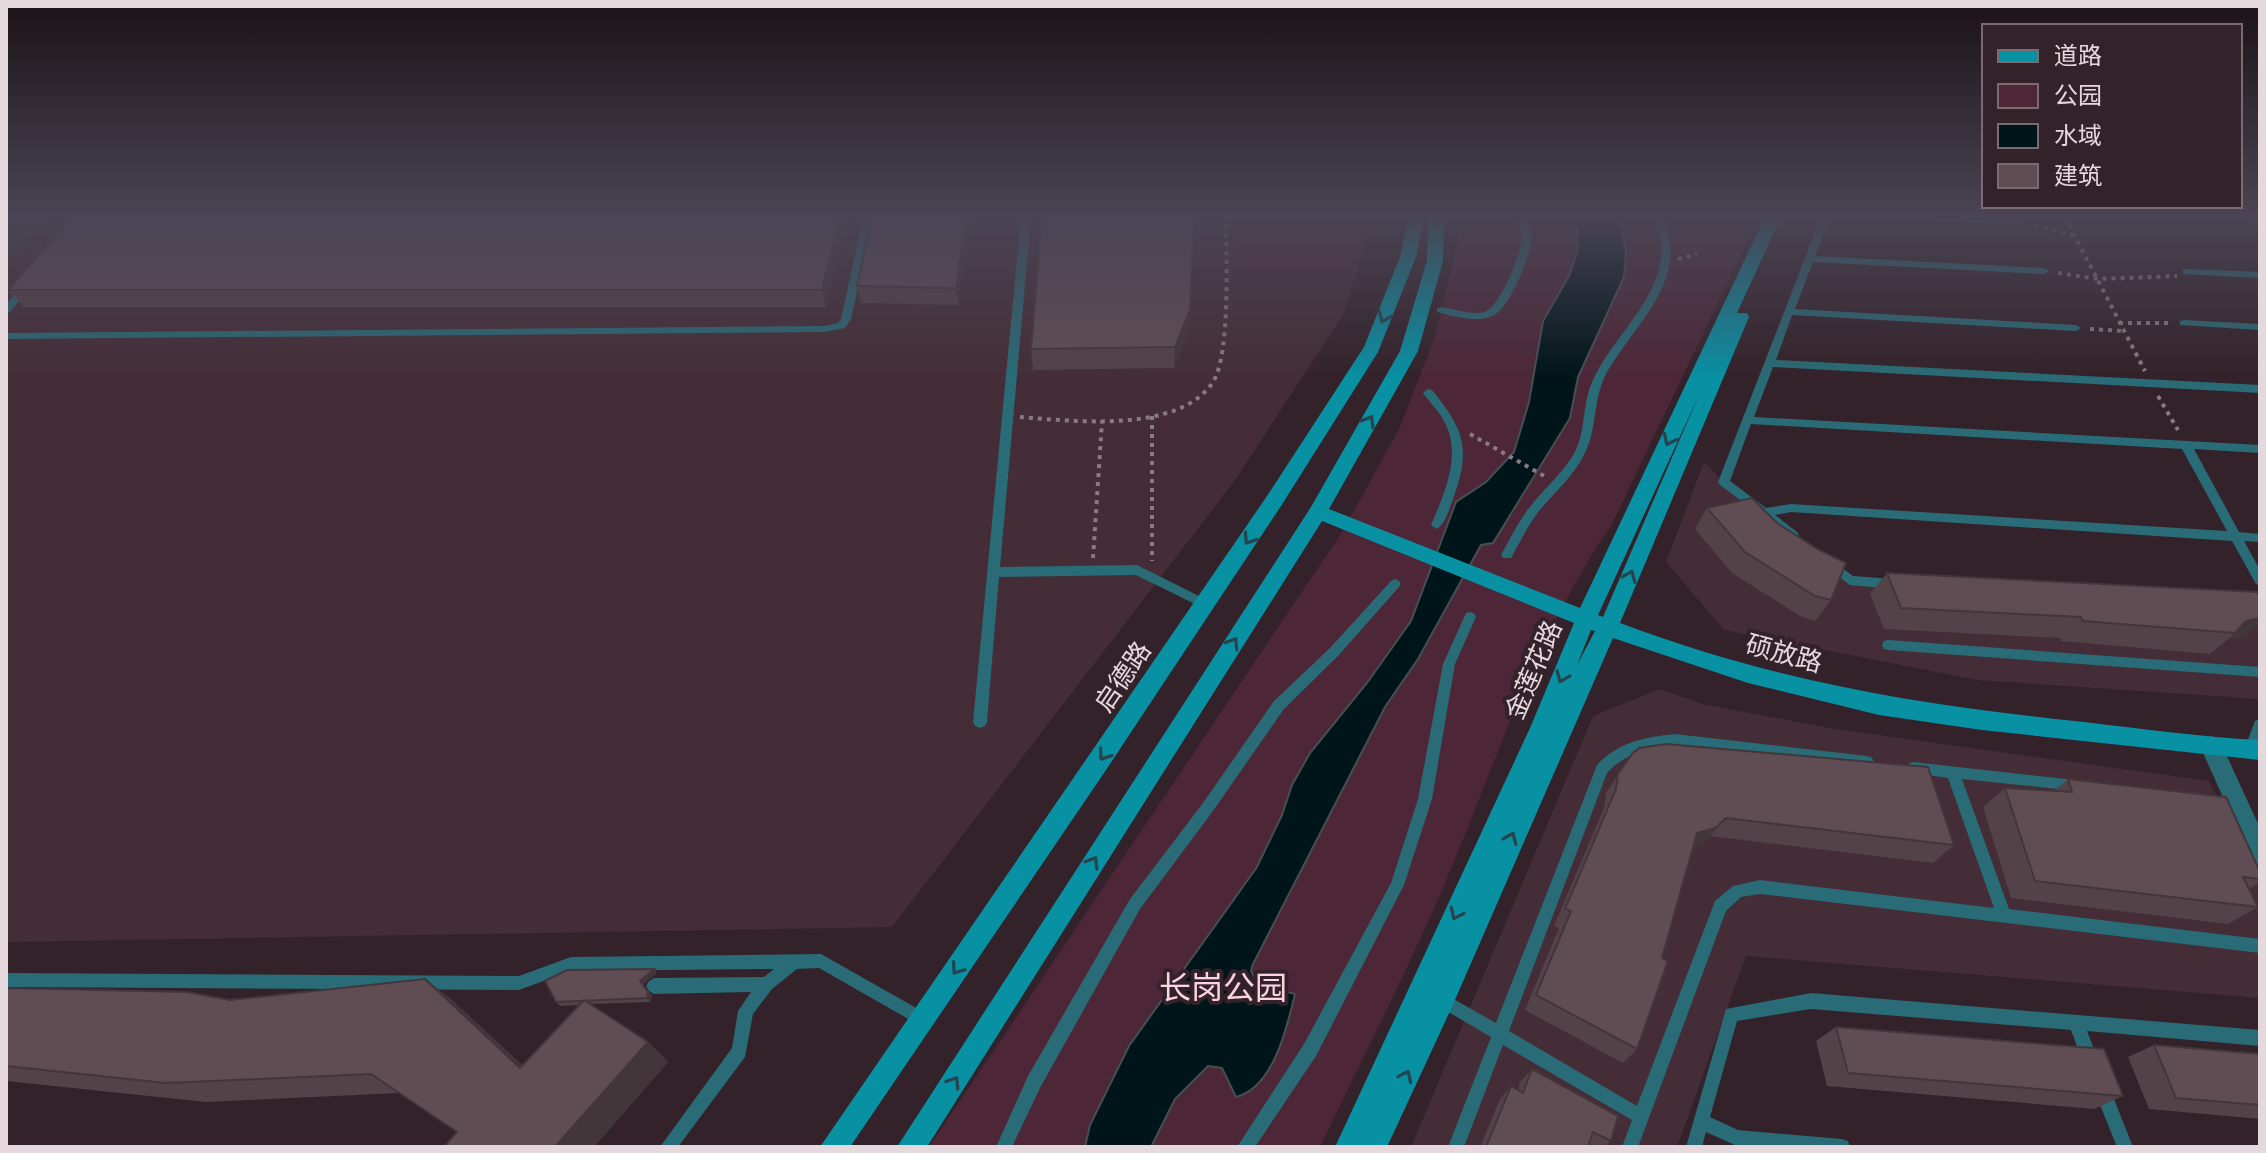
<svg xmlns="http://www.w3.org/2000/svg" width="2266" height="1153" font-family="Karla,'Noto Sans SC',sans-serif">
<rect width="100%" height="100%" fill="#332229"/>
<g fill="#442d36">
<polygon points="6,217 1373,217 1344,313 1236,479 892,927 6,942"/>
<polygon points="1704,462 1724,482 1850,580 2260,606 2260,699 1977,680 1724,630 1666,562"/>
<polygon points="1660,689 1702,704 1835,729 2209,781 2260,885 2260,998 1746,956 1677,1147 1411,1147 1593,716"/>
</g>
<g fill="#4d2737">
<polygon points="1235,217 1367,217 1356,273 1237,274"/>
<path d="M1463,217H1759L1612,524C1536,634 1495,766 1443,888C1405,976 1361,1061 1320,1147H929L1342,532L1399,429L1436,334Z"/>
</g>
<path fill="#00151a" stroke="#455054" stroke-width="2" d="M1576,217H1619L1626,252L1624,277L1578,377L1570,418L1493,543L1481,545L1418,659L1385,707L1253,964L1251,971L1257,984L1295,994C1287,1027 1274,1087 1236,1097L1222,1068L1208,1066L1175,1099L1151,1147H1085L1090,1125L1129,1046L1257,867L1282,815L1292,785L1310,753L1367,683L1411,621L1456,502L1486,482L1514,452L1529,402L1543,321L1569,276L1578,249Z"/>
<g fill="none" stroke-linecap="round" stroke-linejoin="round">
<g stroke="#8a7b81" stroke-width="4" stroke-dasharray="4 5" stroke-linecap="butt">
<polyline points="2065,217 2145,371"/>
<polyline points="2035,226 2073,235"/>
<polyline points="1678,259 1697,254"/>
<polyline points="2058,273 2099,279 2177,276"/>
<polyline points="2119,323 2170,323"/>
<polyline points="2090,329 2123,331"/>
<polyline points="2158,396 2178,430"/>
<polyline points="1152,416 1152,561"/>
<path d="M1020,417C1072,421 1179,434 1213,382C1231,353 1226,254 1226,217"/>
<polyline points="1470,434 1546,477"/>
<polyline points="1093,558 1102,421"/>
</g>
<g fill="#296b76" fill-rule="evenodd">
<polygon points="863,217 873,217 851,319 845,328 824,332 6,339 6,333 824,326 838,323 841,319"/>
<polygon points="1021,217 1031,217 1000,567 1137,565 1209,601 1211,604 1209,607 1201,607 1136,575 999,577 987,722 985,726 980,728 975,726 973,722"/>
<path d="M1517,217H1527C1529,225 1532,233 1531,242C1529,259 1509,308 1494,315C1478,324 1454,316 1437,312V308L1441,307C1454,309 1471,315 1484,312C1500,307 1520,257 1521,242C1522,233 1520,225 1517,217Z"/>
<path d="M1654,217H1664C1666,225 1669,233 1670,241C1677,293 1627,334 1605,376C1593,401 1597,429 1585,453C1574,476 1555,492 1539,511C1528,525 1520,542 1511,558H1503L1501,555C1511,537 1520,518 1533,503C1546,487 1561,474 1572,457C1587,434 1581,405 1593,380C1613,335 1667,295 1661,241C1660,233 1656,225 1654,217Z"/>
<path d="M1821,217H1830L1815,256L2044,268L2049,271L2044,274L1813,262L1795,309L2076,325L2081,328L2076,331L1792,315L1776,360L2260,385V393L1773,367L1754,417L2260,445V453L2194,449L2239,532L2260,534V542L2244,541L2260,570V586L2256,584L2232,541L1791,512L1775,515L1797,532L1799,535L1797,538L1793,539L1720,485L1718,482ZM1751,424L2182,449L2227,531L1791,504L1766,508L1730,481Z"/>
<polygon points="1917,217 2021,219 2026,222 2021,225 1922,220"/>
<polygon points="2240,217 2252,217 2260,221 2260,228"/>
<polygon points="2186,269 2260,272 2260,278 2183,274 2183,270"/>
<polygon points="25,285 28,286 28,290 10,312 6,313 6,304 22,286"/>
<polygon points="2184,320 2260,324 2260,330 2180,325 2180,321"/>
<path d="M1428,389L1432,390C1466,432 1471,450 1452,502C1448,512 1445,524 1437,529L1431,525C1444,495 1462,455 1445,423C1440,412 1430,403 1423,393Z"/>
<polygon points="1830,559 1853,576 1893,579 1897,581 1899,584 1897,587 1893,589 1850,585 1826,567 1824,564 1826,561"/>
<polygon points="1395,579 1399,581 1401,584 1399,587 1338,656 1284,709 1213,811 1140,909 1040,1088 1012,1147 996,1147 1028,1076 1130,899 1203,803 1274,701 1330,648 1391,581"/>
<polygon points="1470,612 1474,613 1476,617 1455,664 1432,799 1404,885 1316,1056 1255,1147 1237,1147 1304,1044 1391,883 1418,799 1443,664 1466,613"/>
<polygon points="1888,640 2260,667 2260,677 1888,650 1884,649 1882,645 1884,641"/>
<polygon points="2260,719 2260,743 2256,754 2251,756 2246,754 2244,750 2255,721"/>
<path d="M1675,734L1867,756L1872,758L1874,762L1872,766L1867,768L1675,746C1649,749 1626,752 1607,773L1509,1031L1637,1106L1715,901L1733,886L1760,880L1994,908L1948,778L1908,772L1906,768L1908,764L1913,762L2083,781L2085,785L2083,789L2078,791L1962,779L2009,909L2260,939V953L1760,894L1741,897L1726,911L1638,1147H1622L1632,1120L1503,1045L1464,1147H1448L1491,1037L1433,1003L1430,998L1433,993L1438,990L1443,993L1496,1023L1597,765C1618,742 1646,737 1675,734Z"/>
<polygon points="821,954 927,1014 930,1019 927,1024 922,1027 917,1024 819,968 797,969 772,989 753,1014 745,1057 678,1147 660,1147 732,1048 738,1011 751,992 654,994 649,991 646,986 649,981 654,978 764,977 774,969 571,971 519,990 6,987 6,973 519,976 571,957"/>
<polygon points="1811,993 2260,1030 2260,1046 2087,1031 2099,1062 2097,1068 2091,1070 2085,1068 2071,1030 1811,1009 1737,1021 1710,1117 1738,1130 1842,1139 1848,1141 1850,1147 1737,1146 1706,1132 1702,1147 1686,1147 1726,1009"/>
<polygon points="2102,1082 2108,1084 2133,1147 2117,1147 2094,1090 2096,1084"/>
</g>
<polygon fill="#296b76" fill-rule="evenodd" points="2211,736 2219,739 2260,828 2260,865 2252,862 2200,746 2203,739"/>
<g fill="#0890a3" fill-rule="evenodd">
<polygon points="1408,217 1424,217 1417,254 1378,352 1281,506 1104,773 850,1147 820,1147 1267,496 1364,347 1401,254"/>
<path d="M1428,217H1444L1443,261L1418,351L1329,509L1580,608L1765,217H1781L1737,313H1747L1749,317L1620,623C1777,682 1919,705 2084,722C2143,729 2201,737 2260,740V760L1982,730L1879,715L1748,683L1613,638L1451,1009L1387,1147H1335L1530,728L1574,623L1322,521L927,1147H897L1311,507L1400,351L1427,261ZM1699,395L1603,617L1598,615ZM1591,630L1595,631L1577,665Z"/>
</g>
</g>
<g fill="#534248">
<polygon points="847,217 826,307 24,307 8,290"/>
<polygon points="970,217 958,305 861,303 857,286"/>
<polygon points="1189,330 1174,368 1033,370 1031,349"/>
<polygon points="1707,508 1831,600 1815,621 1800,616 1732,573 1695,529"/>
<polygon points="1887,573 2246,636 2227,640 2210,654 2061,641 2060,638 1884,629 1870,594"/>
<polygon points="1632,754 1954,845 1933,863 1710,836 1700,846 1693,848 1637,1049 1623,1063 1525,1010 1559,928 1554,926 1604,808 1606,793"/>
<polygon points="2068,779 2260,872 2260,882 2249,889 2258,907 2228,924 2011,898 1983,807 2005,788 2054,791"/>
<polygon points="657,973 643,984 652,996 650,1002 590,1004 648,1042 668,1062 594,1147 444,1147 457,1132 399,1093 206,1102 6,1081 6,988 230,1000 425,979 453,1001 522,1065 580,1005 560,1006 556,1002"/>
<polygon points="1836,1027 2123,1096 2094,1109 1827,1086 1816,1041"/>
<polygon points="2154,1045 2260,1054 2260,1119 2149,1109 2128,1057"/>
<polygon points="1532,1069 1611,1141 1604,1147 1480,1147 1500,1099 1511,1086 1518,1090 1520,1082"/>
</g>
<g fill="#43363b">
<polygon points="17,217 46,217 6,262 6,228"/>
<polygon points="840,217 847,217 826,307 822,290"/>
<polygon points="966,217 970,217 958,305 956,288"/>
<polygon points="1190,309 1189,330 1174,368 1175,347"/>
<polygon points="2260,618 2260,624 2246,636 2227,640 2235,633 2246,621"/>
<polygon points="1726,818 1710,836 1700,846 1683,851 1697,833"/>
<polygon points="654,969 657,973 643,984 652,996 650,1002 647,998 640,981"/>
<polygon points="425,979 453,1001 545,1087 520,1068"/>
<polygon points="648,1042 668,1062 594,1147 555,1147"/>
</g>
<g fill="#604d54" stroke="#43363b" stroke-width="2">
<polygon points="6,217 17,217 6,228"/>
<polygon points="72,217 840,217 822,290 8,290"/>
<polygon points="872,217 966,217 956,288 857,286"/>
<polygon points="1042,217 1194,217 1190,309 1175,347 1031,349"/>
<polygon points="1752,498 1777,523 1819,550 1846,563 1831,600 1815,596 1745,552 1707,508"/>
<polygon points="1887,573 2257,592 2260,597 2260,618 2246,621 2235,633 2083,621 2081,617 1901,608"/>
<polygon points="1666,744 1928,767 1954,845 1726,818 1715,828 1697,833 1662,958 1668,961 1637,1049 1536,995 1571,911 1565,909 1616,789 1618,774 1632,754 1639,748"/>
<polygon points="2068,779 2226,797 2260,872 2260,879 2243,877 2258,907 2035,881 2005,788 2072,792"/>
<polygon points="654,969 640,981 648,992 647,998 556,1002 545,981 567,970"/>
<polygon points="425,979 520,1068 584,1000 648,1042 555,1147 444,1147 457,1132 371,1074 166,1083 6,1066 6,988 187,992 230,1000"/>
<polygon points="1836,1027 2104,1049 2123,1096 1848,1073"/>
<polygon points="2154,1045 2260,1054 2260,1105 2176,1098"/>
<polygon points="1532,1069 1618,1116 1611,1141 1593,1132 1588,1147 1486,1147 1511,1086 1523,1093"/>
</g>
<defs><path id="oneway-chevron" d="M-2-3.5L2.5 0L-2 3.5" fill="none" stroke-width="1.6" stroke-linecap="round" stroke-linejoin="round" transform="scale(2)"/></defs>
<g stroke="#26434e">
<use href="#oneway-chevron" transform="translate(1384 317) rotate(112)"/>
<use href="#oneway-chevron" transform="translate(1369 421) rotate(-60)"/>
<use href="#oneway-chevron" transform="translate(1669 440) rotate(115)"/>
<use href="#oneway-chevron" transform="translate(1249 539) rotate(124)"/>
<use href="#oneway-chevron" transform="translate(1630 576) rotate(-67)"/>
<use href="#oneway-chevron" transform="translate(1233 643) rotate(-58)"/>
<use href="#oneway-chevron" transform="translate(1562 677) rotate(112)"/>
<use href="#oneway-chevron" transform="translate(1104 755) rotate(124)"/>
<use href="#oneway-chevron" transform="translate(1511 838) rotate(-67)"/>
<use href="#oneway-chevron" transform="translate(1093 862) rotate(-58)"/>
<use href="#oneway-chevron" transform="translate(1456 914) rotate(115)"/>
<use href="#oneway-chevron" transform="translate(957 969) rotate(125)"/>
<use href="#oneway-chevron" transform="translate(1406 1076) rotate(-65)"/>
<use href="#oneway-chevron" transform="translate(954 1082) rotate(-57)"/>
</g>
<linearGradient id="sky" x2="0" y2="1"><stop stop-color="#1c1317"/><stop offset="0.57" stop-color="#4a4454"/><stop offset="1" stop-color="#4a4454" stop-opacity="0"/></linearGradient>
<rect width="2266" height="378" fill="url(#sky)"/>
<g text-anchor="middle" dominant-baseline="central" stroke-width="8" stroke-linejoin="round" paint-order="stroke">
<g font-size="26" fill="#e5d9dd" stroke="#332229">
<text transform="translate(1784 654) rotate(15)">硕放路</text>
<text transform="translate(1534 670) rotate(-67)">金莲花路</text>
<text transform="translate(1123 677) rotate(-56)">启德路</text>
</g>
<g font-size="32" fill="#fbd3e2" stroke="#332229">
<text x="1223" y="988">长岗公园</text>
</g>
</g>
<rect width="2266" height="1153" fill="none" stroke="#e5d9dd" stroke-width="16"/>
<rect x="1982" y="24" width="260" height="184" fill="#332229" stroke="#7a6b71" stroke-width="2"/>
<rect x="1998" y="50" width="40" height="12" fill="#0890a3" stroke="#7a6b71" stroke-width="2"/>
<text x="2054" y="64" font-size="24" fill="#e5d9dd">道路</text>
<rect x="1998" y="84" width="40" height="24" fill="#4d2737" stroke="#7a6b71" stroke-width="2"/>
<text x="2054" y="104" font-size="24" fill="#e5d9dd">公园</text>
<rect x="1998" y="124" width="40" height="24" fill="#00151a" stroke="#7a6b71" stroke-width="2"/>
<text x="2054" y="144" font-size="24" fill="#e5d9dd">水域</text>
<rect x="1998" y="164" width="40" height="24" fill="#604d54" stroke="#7a6b71" stroke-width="2"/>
<text x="2054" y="184" font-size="24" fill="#e5d9dd">建筑</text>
</svg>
